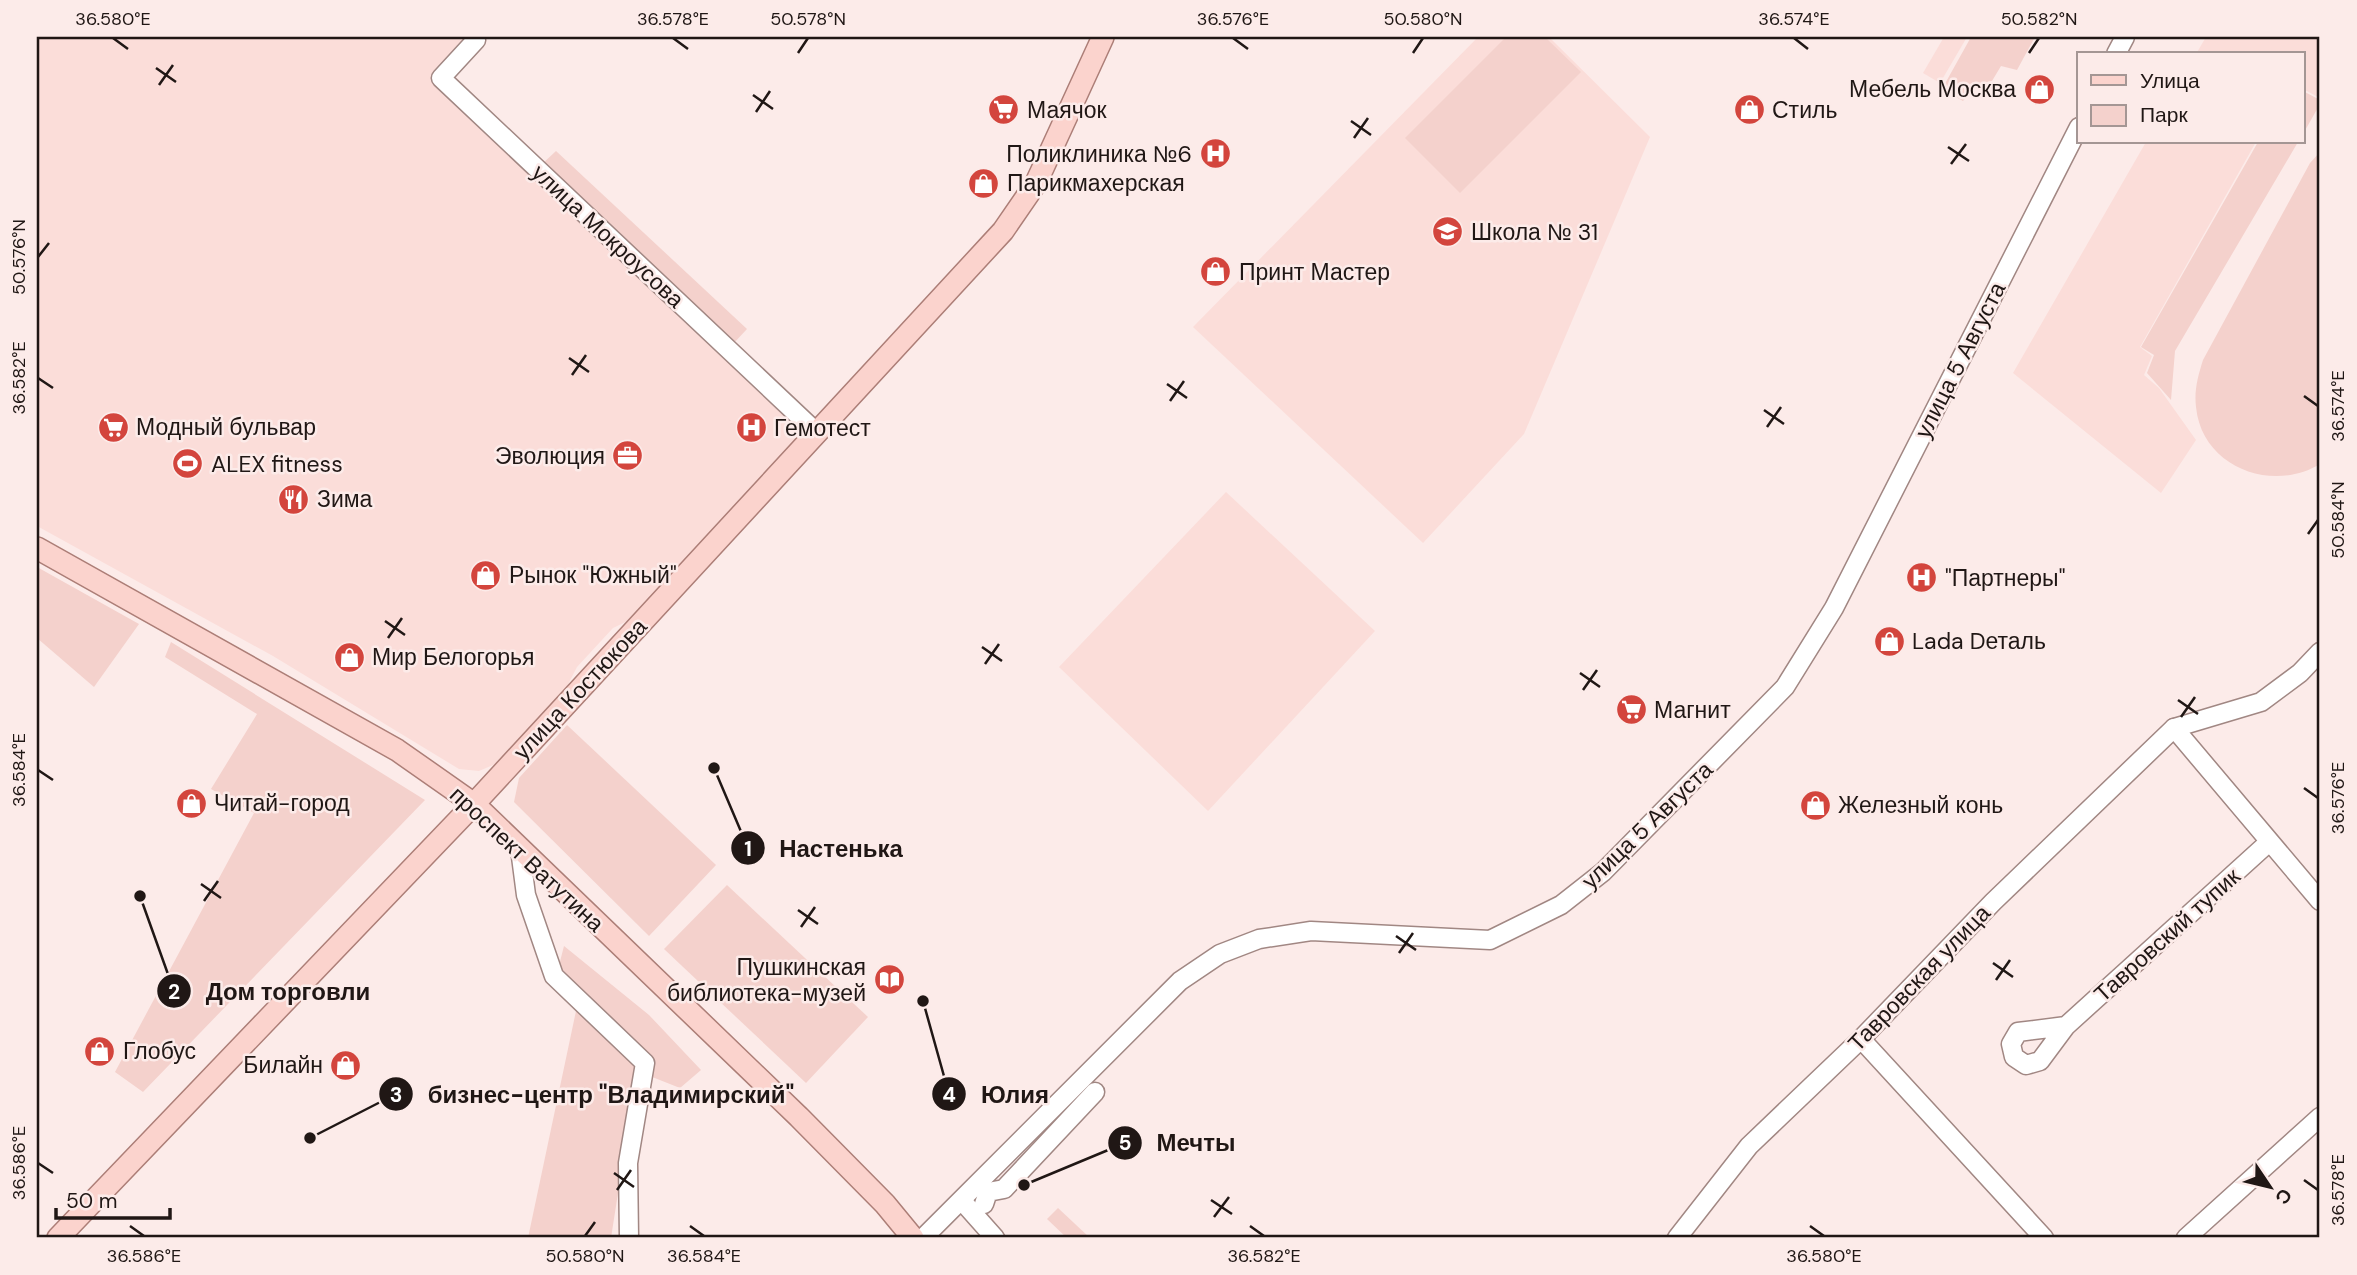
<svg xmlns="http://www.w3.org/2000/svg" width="2357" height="1275" font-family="'DM Sans',sans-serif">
<rect width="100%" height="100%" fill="#fcebe9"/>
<g fill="#fbddd9">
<polygon points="37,37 467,37 436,78 804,431 638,616 613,628 577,667 562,696 500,762 479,771 459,769 273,656 37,526"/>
<polygon points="1478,37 1549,37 1650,137 1524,434 1423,543 1193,327"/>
<polygon points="1944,37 1967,37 1940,83 1923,73"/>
<polygon points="2206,37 2320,37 2320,98 2303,89 2303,54 2196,54"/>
<polygon points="2146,142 2256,142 2140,347 2152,356 2144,375 2159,388 2196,440 2161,493 2013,373"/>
<polygon points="1226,492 1375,631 1208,811 1059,667"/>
</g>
<g fill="#f4d1cc">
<polygon points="1506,37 1545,37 1581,72 1460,193 1405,138"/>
<polygon points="1971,37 2035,37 2017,70 2001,66 1992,81 1978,84 1963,101 1942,89"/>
<polygon points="2303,91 2320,100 2320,104 2303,134"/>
<polygon points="2258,142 2298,142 2175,351 2171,400 2147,373 2154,355 2141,347"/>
<polygon points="556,151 747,329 732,345 540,166"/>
<path d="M2320,152V464C2273,493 2202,468 2196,407C2194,390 2198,376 2203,360L2310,163Z"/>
<polygon points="37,567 139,624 94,687 37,638"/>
<polygon points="171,642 425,800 143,1092 115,1072 254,813 211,789 257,714 165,657"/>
<polygon points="567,725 716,865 649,936 514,802 519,778"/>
<polygon points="727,885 868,1017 806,1083 664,949"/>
<polygon points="564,946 649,1015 701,1070 680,1088 637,1071 611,1238 528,1238 576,1011 554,985"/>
<polygon points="1058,1208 1090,1238 1067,1238 1047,1219"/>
</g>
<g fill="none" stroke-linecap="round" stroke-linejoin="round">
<defs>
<g id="minor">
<polyline points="474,37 476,40 441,78 816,432"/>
<polyline points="2116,54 2125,37"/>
<polyline points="2174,728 2320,901"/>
<polyline points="520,849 526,895 554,976 645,1063 628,1163 629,1238"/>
<polyline points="2066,1026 2018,1032 2011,1044 2014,1057 2026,1065 2040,1061 2066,1026 2268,843"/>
<polyline points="1861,1039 2044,1238"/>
<polyline points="963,1202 995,1238"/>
<polyline points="984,1204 988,1192 1004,1189 1095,1092"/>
<polyline points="923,1238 1180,981 1220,954 1259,939 1311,931 1490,940 1561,905 1603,872 1785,687 1834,608 2079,127"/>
<polyline points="1677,1238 1749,1146 1861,1039 1993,902 2174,728 2261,702 2300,673 2320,652"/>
<polyline points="2186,1238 2320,1117"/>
</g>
<g id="major">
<polyline points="37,548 397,750 474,804 799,1117 885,1204 913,1238"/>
<polyline points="58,1238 474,804 1003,231 1036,183 1103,37"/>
</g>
</defs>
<use href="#minor" stroke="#a18783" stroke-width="21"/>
<use href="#major" stroke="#ac7e77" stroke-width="24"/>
<use href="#minor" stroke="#fff" stroke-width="18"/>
<use href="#major" stroke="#fbd3cd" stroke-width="21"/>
</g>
<path fill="none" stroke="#201715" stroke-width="2.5" d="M113,38L128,49M673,38L688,49M1233,38L1248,49M1794,38L1808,49M798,53L808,38M1413,53L1423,38M2029,53L2039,38M156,68L176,82M159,85L173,65M753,95L773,109M756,112L770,91M1351,121L1371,135M1354,138L1368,118M1948,147L1969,161M1951,164L1966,144M38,257L49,243M569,358L589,372M572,375L586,355M38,378L53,388M1167,384L1187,398M2304,396L2318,406M1170,401L1184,381M1764,410L1784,424M1767,427L1781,407M2308,534L2318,520M385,621L405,635M388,638L402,618M982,647L1002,661M985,664L999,644M1580,673L1600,687M1583,690L1597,670M2178,700L2198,714M2181,717L2195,697M38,770L53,780M2304,788L2318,798M201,884L221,898M204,901L218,881M798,910L818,924M801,927L815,907M1396,936L1416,950M1399,953L1413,933M1993,963L2013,977M1996,980L2010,960M38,1163L53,1173M614,1173L634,1187M2304,1180L2318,1190M617,1190L631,1170M1211,1200L1232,1214M1214,1217L1229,1197M130,1226L144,1236M690,1226L704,1236M1250,1226L1264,1236M1810,1226L1824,1236M585,1236L595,1222"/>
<defs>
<symbol id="shop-disc" viewBox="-11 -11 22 22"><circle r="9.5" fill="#d3453d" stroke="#fcebe9"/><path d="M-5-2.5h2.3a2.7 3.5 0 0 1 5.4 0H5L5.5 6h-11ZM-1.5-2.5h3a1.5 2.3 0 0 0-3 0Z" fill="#fff"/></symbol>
<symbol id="supermarket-disc" viewBox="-11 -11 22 22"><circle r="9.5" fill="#d3453d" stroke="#fcebe9"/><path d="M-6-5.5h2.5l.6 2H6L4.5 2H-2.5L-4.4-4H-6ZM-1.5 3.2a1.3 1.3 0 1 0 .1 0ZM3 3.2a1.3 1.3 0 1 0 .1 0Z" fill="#fff"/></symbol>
<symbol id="hospital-disc" viewBox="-11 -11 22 22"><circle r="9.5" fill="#d3453d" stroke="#fcebe9"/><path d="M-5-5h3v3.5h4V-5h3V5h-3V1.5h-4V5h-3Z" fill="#fff"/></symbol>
<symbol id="school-disc" viewBox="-11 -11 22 22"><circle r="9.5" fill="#d3453d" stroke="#fcebe9"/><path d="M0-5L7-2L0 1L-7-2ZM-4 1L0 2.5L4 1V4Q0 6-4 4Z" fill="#fff"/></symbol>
<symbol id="office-disc" viewBox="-11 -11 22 22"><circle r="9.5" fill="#d3453d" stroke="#fcebe9"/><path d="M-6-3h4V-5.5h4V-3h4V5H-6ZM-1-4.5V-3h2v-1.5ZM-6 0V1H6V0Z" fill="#fff"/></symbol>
<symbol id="stadium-disc" viewBox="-11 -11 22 22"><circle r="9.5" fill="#d3453d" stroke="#fcebe9"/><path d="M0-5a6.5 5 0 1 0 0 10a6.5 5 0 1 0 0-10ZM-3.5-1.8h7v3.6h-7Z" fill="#fff"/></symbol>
<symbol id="restaurant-disc" viewBox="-11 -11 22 22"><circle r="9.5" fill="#d3453d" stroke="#fcebe9"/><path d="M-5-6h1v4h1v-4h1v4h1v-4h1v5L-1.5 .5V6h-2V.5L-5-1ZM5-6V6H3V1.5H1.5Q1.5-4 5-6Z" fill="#fff"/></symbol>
<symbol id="library-disc" viewBox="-11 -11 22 22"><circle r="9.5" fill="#d3453d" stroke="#fcebe9"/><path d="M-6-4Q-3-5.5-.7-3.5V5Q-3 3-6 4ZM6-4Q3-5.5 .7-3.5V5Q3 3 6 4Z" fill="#fff"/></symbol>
</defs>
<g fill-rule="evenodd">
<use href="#shop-disc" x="2022" y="72" width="35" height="35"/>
<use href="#supermarket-disc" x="986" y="92" width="35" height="35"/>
<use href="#shop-disc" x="1732" y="92" width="35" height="35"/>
<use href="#hospital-disc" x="1198" y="136" width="35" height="35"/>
<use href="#shop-disc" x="966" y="166" width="35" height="35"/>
<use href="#school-disc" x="1430" y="214" width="35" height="35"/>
<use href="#shop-disc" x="1198" y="254" width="35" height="35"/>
<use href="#supermarket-disc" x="96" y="410" width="35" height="35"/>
<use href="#hospital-disc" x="734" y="410" width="35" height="35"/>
<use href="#office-disc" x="610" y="438" width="35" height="35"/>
<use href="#stadium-disc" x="170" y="446" width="35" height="35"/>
<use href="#restaurant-disc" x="276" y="482" width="35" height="35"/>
<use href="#shop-disc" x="468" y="558" width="35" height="35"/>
<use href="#hospital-disc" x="1904" y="560" width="35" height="35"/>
<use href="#shop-disc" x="1872" y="624" width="35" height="35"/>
<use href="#shop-disc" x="332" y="640" width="35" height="35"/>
<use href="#supermarket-disc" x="1614" y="692" width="35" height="35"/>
<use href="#shop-disc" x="174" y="786" width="35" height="35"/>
<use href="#shop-disc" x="1798" y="788" width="35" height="35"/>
<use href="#library-disc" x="872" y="962" width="35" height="35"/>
<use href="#shop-disc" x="82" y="1034" width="35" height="35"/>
<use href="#shop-disc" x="328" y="1048" width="35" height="35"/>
</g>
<g text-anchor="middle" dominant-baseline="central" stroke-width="5" stroke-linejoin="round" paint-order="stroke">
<g font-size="23" fill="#201715" stroke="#fcebe9" text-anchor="start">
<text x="2016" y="89" text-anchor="end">Мебель Москва</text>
<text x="1027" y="110">Маячок</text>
<text x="1772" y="110">Стиль</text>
<text x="1192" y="154" text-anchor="end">Поликлиника №6</text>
<text x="1007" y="183">Парикмахерская</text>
<text x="1471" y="232">Школа № 31</text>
<text x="1239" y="272">Принт Мастер</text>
<text x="136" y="427">Модный бульвар</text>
<text x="774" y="428">Гемотест</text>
<text x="605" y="456" text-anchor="end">Эволюция</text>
<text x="211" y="464">ALEX fitness</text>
<text x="317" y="499">Зима</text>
<text x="509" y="575">Рынок "Южный"</text>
<text x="1945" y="578">"Партнеры"</text>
<text x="1912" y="641">Lada Dеталь</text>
<text x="372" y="657">Мир Белогорья</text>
<text x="1654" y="710">Магнит</text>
<text x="214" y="803">Читай-город</text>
<text x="1838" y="805">Железный конь</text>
<text x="866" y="967" text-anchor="end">Пушкинская<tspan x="866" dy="26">библиотека-музей</tspan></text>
<text x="123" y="1051">Глобус</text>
<text x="323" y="1065" text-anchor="end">Билайн</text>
</g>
<g font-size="23" fill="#201715" stroke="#fcebe9">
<text transform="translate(608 236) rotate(43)">улица Мокроусова</text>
<text transform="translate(1960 360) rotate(-63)">улица 5 Августа</text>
<text transform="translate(580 689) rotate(-47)">улица Костюкова</text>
<text transform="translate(1647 825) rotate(-44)">улица 5 Августа</text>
<text transform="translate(527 859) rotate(43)">проспект Ватутина</text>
<text transform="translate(2167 935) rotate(-42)">Тавровский тупик</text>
<text transform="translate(1919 978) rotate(-46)">Тавровская улица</text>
</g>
</g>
<path fill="none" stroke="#201715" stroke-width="2.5" d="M714 768L748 848M140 896L174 991M310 1138L396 1094M923 1001L949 1094M1024 1185L1125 1143"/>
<g fill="#201715" stroke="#fcebe9" stroke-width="2.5">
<circle cx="714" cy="768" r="7"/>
<circle cx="140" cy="896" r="7"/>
<circle cx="310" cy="1138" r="7"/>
<circle cx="923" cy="1001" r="7"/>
<circle cx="1024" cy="1185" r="7"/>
<circle cx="748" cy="848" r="18"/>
<circle cx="174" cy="991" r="18"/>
<circle cx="396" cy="1094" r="18"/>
<circle cx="949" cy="1094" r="18"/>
<circle cx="1125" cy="1143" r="18"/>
</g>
<g font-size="21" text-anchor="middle" font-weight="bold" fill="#fff">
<text x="748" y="856">1</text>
<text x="174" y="999">2</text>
<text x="396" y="1102">3</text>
<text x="949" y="1102">4</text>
<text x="1125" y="1150">5</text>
</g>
<g font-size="24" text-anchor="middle" font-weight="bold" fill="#201715" stroke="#fcebe9" stroke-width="5" stroke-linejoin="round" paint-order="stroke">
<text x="841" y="857">Настенька</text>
<text x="288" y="1000">Дом торговли</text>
<text x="611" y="1103">бизнес-центр "Владимирский"</text>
<text x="1015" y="1103">Юлия</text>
<text x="1196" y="1151">Мечты</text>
</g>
<rect width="2357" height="1275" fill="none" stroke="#fcebe9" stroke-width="77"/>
<rect x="2077" y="52" width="228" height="91" fill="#fcebe9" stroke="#a49694" stroke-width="2"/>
<rect x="2091" y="75" width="35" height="10" fill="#fbd3cd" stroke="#a49694" stroke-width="2"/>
<text x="2140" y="88" font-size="21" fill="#201715">Улица</text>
<rect x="2091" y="105" width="35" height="21" fill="#f4d1cc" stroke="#a49694" stroke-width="2"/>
<text x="2140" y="122" font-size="21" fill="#201715">Парк</text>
<g transform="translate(2270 1187) rotate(125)" stroke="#fcebe9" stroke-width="5" paint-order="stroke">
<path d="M0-5L12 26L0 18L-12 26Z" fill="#201715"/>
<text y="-10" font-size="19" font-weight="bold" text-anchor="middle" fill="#201715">С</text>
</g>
<path d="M56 1208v10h114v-10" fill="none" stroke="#201715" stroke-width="3.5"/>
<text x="66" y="1208" font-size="21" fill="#201715" stroke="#fcebe9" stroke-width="5" paint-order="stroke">50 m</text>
<rect x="38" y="38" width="2280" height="1198" fill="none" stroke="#201715" stroke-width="2.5"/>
<g font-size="18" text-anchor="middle" fill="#201715">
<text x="113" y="25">36.580°E</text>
<text x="673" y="25">36.578°E</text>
<text x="808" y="25">50.578°N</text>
<text x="1233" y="25">36.576°E</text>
<text x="1423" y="25">50.580°N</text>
<text x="1794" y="25">36.574°E</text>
<text x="2039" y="25">50.582°N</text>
<text transform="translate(19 257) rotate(-90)" y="6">50.576°N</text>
<text transform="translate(19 378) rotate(-90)" y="6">36.582°E</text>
<text transform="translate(2338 406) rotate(-90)" y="6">36.574°E</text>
<text transform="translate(2338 520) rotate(-90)" y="6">50.584°N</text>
<text transform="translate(19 770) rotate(-90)" y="6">36.584°E</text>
<text transform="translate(2338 798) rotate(-90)" y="6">36.576°E</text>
<text transform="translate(19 1163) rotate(-90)" y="6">36.586°E</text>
<text transform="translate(2338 1190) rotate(-90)" y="6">36.578°E</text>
<text x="144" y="1262">36.586°E</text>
<text x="585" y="1262">50.580°N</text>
<text x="704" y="1262">36.584°E</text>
<text x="1264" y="1262">36.582°E</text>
<text x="1824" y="1262">36.580°E</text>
</g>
</svg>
